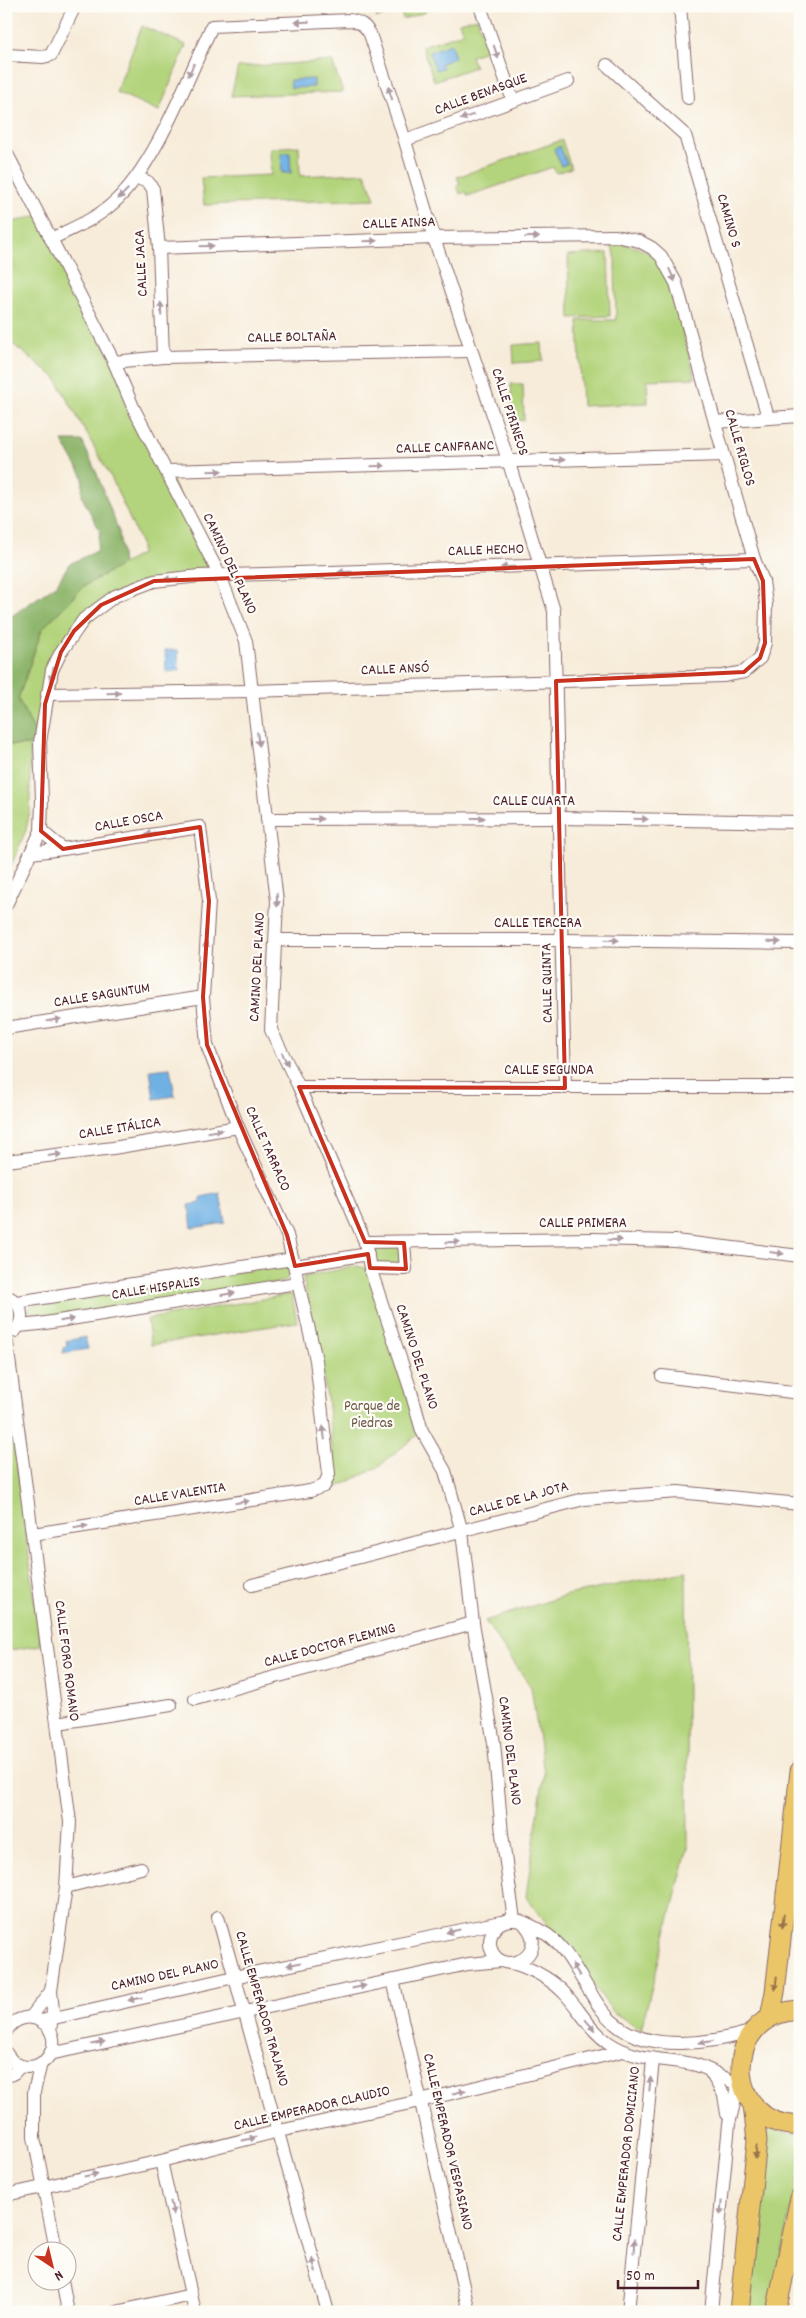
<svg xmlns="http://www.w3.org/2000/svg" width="806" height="2318" font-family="Dekko,sans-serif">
<rect width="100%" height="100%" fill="#fdfcf7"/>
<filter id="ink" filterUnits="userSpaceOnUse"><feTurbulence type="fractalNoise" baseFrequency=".02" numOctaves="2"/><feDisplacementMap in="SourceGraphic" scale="10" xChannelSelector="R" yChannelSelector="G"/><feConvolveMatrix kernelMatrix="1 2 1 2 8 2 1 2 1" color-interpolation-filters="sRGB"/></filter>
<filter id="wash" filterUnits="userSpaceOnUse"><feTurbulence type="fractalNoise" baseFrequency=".0096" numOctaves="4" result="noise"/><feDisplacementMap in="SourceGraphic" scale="20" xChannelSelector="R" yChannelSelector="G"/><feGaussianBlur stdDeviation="1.12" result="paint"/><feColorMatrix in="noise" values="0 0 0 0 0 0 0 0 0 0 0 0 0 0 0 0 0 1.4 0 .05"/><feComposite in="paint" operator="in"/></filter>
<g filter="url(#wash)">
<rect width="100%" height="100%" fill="#f7ecd9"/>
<g fill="#b3d47c" stroke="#7e7a54">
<polygon points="373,6 424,6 426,12 403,19 400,10 377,18"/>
<polygon points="477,18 488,50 471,56 475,67 434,81 422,46 463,33 459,22"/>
<polygon points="142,26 186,45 159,111 116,92"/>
<polygon points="332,61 343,92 231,96 238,67"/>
<polygon points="562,140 571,168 556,173 553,167 468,196 466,192 460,194 457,186 460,184 457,177"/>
<polygon points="299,146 300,176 365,173 375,199 204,205 201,178 271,175 270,148"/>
<polygon points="39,215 220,576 199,576 115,596 61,651 40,742 18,699 42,629 84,586 141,554 141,544 112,479 55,377 6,339 6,224"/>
<path d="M609,241C638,247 653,248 668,276L695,378L647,380L648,403L582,406L578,320H616L615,254Z"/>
<polygon points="608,253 610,316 570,318 568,255"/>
<polygon points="542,343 543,361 514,363 513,345"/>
<polygon points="511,384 523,384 524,420 512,421"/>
<polygon points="6,745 30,745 30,811 26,830 6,878"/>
<polygon points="404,1243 405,1268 372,1266 369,1245"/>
<polygon points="282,1264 287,1267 290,1272 288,1278 283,1282 37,1320 32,1317 29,1312 30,1306"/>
<polygon points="357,1266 369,1269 422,1431 378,1467 336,1488 327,1397 303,1277"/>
<polygon points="292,1294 297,1322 151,1345 147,1319"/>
<path d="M6,1305C17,1311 17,1323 6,1329Z"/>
<polygon points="6,1385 41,1645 6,1651"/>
<polygon points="686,1571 688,1847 641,2029 614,2013 526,1896 544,1773 531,1687 485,1621 567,1595"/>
<path d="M767,2124C775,2131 788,2134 800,2134V2166L770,2312H747L767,2141Z"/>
</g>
<polygon fill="#8eb66c" stroke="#6c6a4c" points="62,441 82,441 97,474 119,532 123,564 84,586 42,629 18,699 40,742 27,745 6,745 6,620 56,585 69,564 97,551 100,531 82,497 83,477"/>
<g fill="#70b1e4" stroke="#5d6888">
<polygon points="451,44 455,58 441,63 443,68 436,70 429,52"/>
<polygon points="314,79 314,87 291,88 290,80"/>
<polygon points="560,146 567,164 561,166 554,149"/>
<polygon points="281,153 290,153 291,173 282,173"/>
<polygon points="165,650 178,650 179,671 166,672"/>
<polygon points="170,1068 175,1096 154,1099 150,1070"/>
<polygon points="220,1193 225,1223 192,1228 189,1205 201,1203 201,1197"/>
<polygon points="85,1337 88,1349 63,1353 63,1348 67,1345 66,1341"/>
</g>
</g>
<g filter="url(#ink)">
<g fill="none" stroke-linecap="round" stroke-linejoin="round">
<defs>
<g id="minor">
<polyline points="480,6 513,101"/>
<polyline points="680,6 688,98"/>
<polyline points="6,55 43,57 51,55 75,6"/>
<polyline points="607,65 685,135 768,417"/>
<polyline points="405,140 568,81"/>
<polyline points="6,152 61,258 114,362 133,407 220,576 246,641 277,901 271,1030 299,1087 365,1242 370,1268 410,1388 422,1431 445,1471 462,1532 473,1623 494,1743 502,1834 514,1920"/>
<polyline points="137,178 148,182 153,189 159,248 163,357"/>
<path d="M51,239C71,229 94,220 111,205C154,170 188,77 212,26L350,20C360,22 365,25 370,34L402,131L434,238L509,463L554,611L565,1088"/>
<polyline points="114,362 163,357 471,351"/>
<polyline points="715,422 800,416"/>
<polyline points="167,471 724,455"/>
<polyline points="47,694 252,691 723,676 744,672 760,658 765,643 766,604 763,581 754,559 724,455 676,283 661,256 652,248 639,241 616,236 434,238 159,248"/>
<polyline points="267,819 560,818 800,822"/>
<polyline points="31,853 63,849"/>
<polyline points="6,905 41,831 42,800 40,742 52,670 61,652 84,619 115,596 154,581 199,576 754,559"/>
<polyline points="277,940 563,940 800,943"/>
<polyline points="6,1028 203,997"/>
<polyline points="299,1087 800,1087"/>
<polyline points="6,1161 113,1148 238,1127"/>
<polyline points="365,1242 593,1239 675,1241 800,1256"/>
<polyline points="295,1266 368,1254"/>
<polyline points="370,1268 406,1269 404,1243"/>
<path d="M6,1296C22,1302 26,1318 15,1331"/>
<polyline points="17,1302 293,1259"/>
<polyline points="19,1326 39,1324 297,1283"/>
<polyline points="6,1336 70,1822 66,1887 51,1991 53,2011 50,2030"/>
<polyline points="662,1376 800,1393"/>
<polyline points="33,1534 310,1491 324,1486 329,1474 316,1360 287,1235 238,1127 207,1045 203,997 209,901 200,827 63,849 41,831"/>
<polyline points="252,1585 584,1499 678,1492 800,1504"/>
<polyline points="195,1699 473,1623"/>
<polyline points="58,1723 171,1705"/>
<polyline points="66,1887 141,1868"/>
<polyline points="218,1917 328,2312"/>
<path d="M512,1963C533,1959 539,1940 525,1925"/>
<polyline points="393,1980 469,2312"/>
<polyline points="31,2017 51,1991"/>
<polyline points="41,2021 252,1973 501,1922"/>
<path d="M6,2031C26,2000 68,2029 48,2057C44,2063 36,2067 28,2067C19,2067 11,2062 6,2053"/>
<polyline points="50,2054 468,1964 501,1961"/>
<polyline points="41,2063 34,2092 34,2137 56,2250"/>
<polyline points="711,2073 724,2095 727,2114"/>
<polyline points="6,2077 14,2073 20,2066"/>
<path d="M744,2087C727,2081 709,2067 692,2064C663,2058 636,2061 609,2043C591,2031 581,2012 567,1996C554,1981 534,1970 516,1964C511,1963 506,1963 501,1961C481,1950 490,1918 514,1920C522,1920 534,1927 541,1931C562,1942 572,1963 584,1982C593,1996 600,2011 613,2022C648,2054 713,2043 754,2031"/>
<polyline points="161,2161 195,2312"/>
<polyline points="6,2195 161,2161 279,2131 420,2101 623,2051"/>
<polyline points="62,2280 68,2312"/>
<polyline points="116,2312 191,2295"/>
<polyline points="628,2312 653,2060"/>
<polyline points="711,2312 729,2124 740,2078"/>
</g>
<g id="highway">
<path d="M800,2010C716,2014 727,2130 800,2125"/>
<polyline points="770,2017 775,1992 800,1771"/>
<polyline points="739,2312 757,2141 753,2104"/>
<polyline points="776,2312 800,2198"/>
</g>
</defs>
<use href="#minor" stroke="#876768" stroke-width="14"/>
<use href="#highway" stroke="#876768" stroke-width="21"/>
<use href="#minor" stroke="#fff" stroke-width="12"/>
<use href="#highway" stroke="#ebc669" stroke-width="19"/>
</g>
<defs><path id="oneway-solid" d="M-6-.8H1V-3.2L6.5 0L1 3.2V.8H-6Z" transform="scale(1.25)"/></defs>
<g fill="#ae9aa0">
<use href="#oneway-solid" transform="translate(302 22) rotate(178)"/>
<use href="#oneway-solid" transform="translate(496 52) rotate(71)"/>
<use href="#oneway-solid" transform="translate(191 70) rotate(115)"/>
<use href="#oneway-solid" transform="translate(390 93) rotate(-108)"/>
<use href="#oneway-solid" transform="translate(467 117) rotate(160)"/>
<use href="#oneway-solid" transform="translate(123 194) rotate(135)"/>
<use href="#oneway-solid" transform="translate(532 237) rotate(-1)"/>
<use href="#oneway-solid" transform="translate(370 241) rotate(-2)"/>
<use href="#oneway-solid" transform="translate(207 246) rotate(-2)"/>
<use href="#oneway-solid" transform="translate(672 275) rotate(66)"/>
<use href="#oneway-solid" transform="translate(161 309) rotate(-92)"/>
<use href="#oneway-solid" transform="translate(558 460) rotate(-2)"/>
<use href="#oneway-solid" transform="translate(378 466) rotate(-2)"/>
<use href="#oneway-solid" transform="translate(215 471) rotate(-2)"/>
<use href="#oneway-solid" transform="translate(705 561) rotate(178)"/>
<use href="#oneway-solid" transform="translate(508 567) rotate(178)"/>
<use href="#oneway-solid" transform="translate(345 572) rotate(178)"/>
<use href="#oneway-solid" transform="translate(171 579) rotate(175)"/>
<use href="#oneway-solid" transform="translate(52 674) rotate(104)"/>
<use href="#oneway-solid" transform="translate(114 693) rotate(-1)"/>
<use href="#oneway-solid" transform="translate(258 739) rotate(83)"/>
<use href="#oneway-solid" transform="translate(478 818)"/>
<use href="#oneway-solid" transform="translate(316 819)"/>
<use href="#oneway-solid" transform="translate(641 819) rotate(1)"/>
<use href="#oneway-solid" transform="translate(152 834) rotate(170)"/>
<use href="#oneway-solid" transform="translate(277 900) rotate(87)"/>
<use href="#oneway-solid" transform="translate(612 940) rotate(1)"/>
<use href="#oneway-solid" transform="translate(774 942) rotate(1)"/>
<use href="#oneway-solid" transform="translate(206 948) rotate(-87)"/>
<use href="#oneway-solid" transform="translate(54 1020) rotate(-9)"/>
<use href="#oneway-solid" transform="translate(285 1059) rotate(64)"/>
<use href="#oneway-solid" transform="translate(215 1131) rotate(-10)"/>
<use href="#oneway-solid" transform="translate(55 1155) rotate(-7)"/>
<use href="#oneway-solid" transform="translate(351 1208) rotate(67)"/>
<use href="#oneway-solid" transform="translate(615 1240) rotate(1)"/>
<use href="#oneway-solid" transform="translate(453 1242) rotate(-1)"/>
<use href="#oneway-solid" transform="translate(777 1253) rotate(7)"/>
<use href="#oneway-solid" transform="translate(228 1294) rotate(-9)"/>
<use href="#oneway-solid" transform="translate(67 1320) rotate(-9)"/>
<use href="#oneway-solid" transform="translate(324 1433) rotate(-97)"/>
<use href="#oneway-solid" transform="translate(242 1502) rotate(-9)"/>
<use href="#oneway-solid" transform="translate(81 1527) rotate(-9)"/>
<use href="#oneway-solid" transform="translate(453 1931) rotate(168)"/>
<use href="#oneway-solid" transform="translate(294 1964) rotate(168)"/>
<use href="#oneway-solid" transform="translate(576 1970) rotate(-122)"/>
<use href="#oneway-solid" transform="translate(359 1987) rotate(-12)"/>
<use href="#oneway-solid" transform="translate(135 1999) rotate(168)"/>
<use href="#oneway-solid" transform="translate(590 2025) rotate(49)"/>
<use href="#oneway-solid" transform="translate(706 2042) rotate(173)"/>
<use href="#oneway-solid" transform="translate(98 2043) rotate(-12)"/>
<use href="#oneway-solid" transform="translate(650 2084) rotate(-84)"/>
<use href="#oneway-solid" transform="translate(459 2092) rotate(-14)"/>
<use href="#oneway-solid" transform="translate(249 2139) rotate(-14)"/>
<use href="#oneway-solid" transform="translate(91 2175) rotate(-12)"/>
<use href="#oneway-solid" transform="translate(172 2208) rotate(77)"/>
<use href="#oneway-solid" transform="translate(721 2208) rotate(95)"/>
<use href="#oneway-solid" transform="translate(634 2246) rotate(-85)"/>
<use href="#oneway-solid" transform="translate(314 2265) rotate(-105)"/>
</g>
<g fill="#9a724a">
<use href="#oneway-solid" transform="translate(783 1921) rotate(96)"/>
<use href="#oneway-solid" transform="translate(776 1983) rotate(96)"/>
<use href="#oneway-solid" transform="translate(756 2152) rotate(96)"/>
</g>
</g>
<path fill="none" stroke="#c8321e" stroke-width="4" stroke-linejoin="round" d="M754,559L763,581L765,643L760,658L744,672L556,681L565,1088L299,1087L365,1242L404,1243L406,1269L370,1268L368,1254L295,1266L287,1235L207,1045L203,997L209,901L200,827L63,849L41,831L45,704L61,652L74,631L101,605L154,581Z"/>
<g text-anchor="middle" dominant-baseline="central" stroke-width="4.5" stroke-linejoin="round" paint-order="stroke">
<g font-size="15" fill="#4a1f2b" stroke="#fdfcf7">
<text transform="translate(481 95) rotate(-20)">CALLE BENASQUE</text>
<text transform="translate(728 221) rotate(74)">CAMINO S</text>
<text transform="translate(399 224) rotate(-2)">CALLE AINSA</text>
<text transform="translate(142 263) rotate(-93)">CALLE JACA</text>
<text transform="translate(292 338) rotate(-1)">CALLE BOLTAÑA</text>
<text transform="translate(509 412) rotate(72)">CALLE PIRINEOS</text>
<text transform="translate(445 448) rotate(-2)">CALLE CANFRANC</text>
<text transform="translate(739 448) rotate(74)">CALLE RIGLOS</text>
<text transform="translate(486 551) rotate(-2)">CALLE HECHO</text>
<text transform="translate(229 564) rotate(65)">CAMINO DEL PLANO</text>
<text transform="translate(395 670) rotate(-2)">CALLE ANSÓ</text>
<text x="534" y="802">CALLE CUARTA</text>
<text transform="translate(129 822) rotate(-10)">CALLE OSCA</text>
<text x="538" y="924">CALLE TERCERA</text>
<text transform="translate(258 967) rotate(-87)">CAMINO DEL PLANO</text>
<text transform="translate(548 983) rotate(-91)">CALLE QUINTA</text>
<text transform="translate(102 996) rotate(-9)">CALLE SAGUNTUM</text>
<text x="549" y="1071">CALLE SEGUNDA</text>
<text transform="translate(120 1129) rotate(-9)">CALLE ITÁLICA</text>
<text transform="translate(267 1149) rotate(66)">CALLE TARRACO</text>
<text x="583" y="1224">CALLE PRIMERA</text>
<text transform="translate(156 1289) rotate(-9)">CALLE HISPALIS</text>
<text transform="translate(416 1357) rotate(72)">CAMINO DEL PLANO</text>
<text transform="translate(180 1495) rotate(-9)">CALLE VALENTIA</text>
<text transform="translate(519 1500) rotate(-15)">CALLE DE LA JOTA</text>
<text transform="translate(330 1646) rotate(-15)">CALLE DOCTOR FLEMING</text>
<text transform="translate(66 1661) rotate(83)">CALLE FORO ROMANO</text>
<text transform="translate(509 1751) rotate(83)">CAMINO DEL PLANO</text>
<text transform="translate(165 1976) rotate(-12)">CAMINO DEL PLANO</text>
<text transform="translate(261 2009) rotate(74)">CALLE EMPERADOR TRAJANO</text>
<text transform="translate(312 2109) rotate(-13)">CALLE EMPERADOR CLAUDIO</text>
<text transform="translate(447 2142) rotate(77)">CALLE EMPERADOR VESPASIANO</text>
<text transform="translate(627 2154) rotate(-84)">CALLE EMPERADOR DOMICIANO</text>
</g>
<g font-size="15" fill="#6a5543" stroke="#fdfcf7">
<text x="372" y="1407">Parque de<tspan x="372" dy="17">Piedras</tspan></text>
</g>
</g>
<rect width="806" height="2318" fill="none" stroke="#fdfcf7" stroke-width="25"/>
<g transform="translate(52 2266) rotate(145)"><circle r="24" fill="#fdfcf7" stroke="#b5a4a5"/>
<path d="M0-4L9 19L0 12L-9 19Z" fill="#c8321e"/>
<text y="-8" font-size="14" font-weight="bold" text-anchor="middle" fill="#4a1f2b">N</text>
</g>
<path d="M618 2280v8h80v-8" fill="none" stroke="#4a1f2b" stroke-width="2.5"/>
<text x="626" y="2280" font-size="15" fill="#4a1f2b" stroke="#fdfcf7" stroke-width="4" paint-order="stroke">50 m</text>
</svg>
